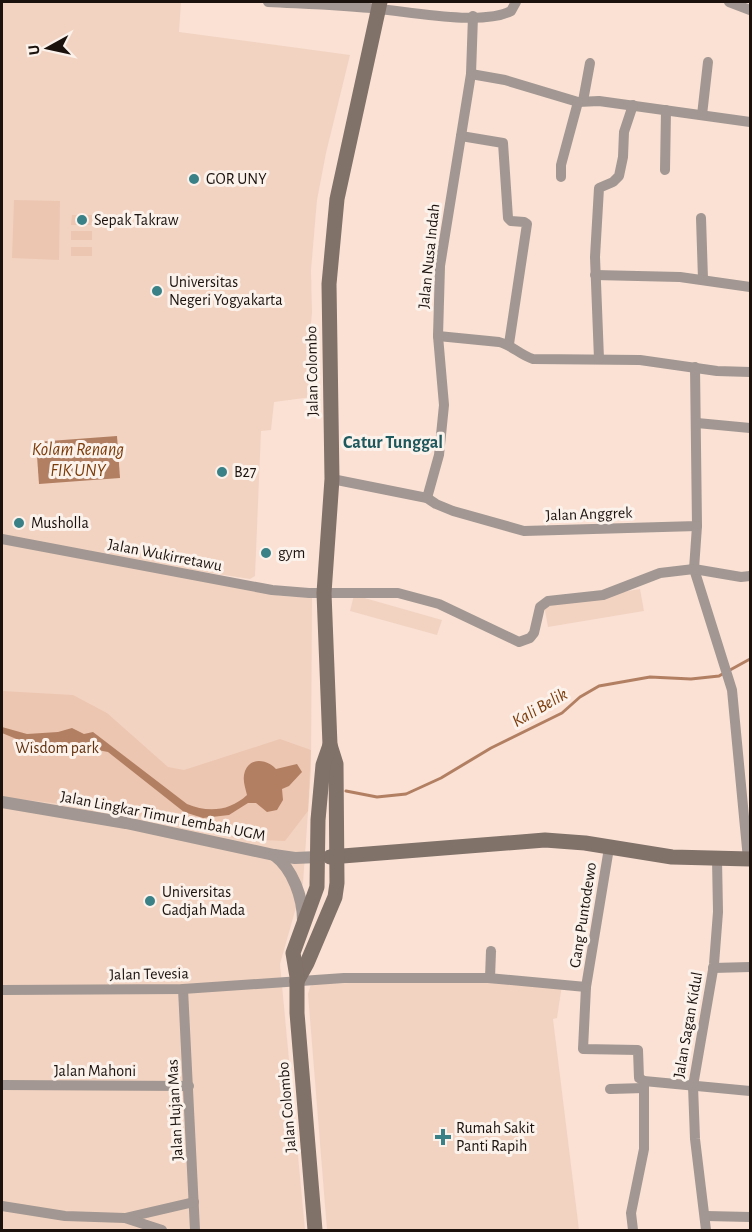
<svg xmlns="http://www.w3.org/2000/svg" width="752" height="1232" font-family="'Alegreya Sans',sans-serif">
<rect width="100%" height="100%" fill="#fae1d4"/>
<g fill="#f2d3c1">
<polygon points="2,2 181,2 179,32 350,55 326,153 317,200 311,270 312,313 309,342 312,397 274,402 271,430 261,431 255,576 250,579 191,570 2,535"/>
<polygon points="2,543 282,596 312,598 311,770 303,883 280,964 305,1230 2,1230"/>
<polygon points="640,589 644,611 548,627 544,605"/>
<polygon points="354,595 442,620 437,635 350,611"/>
<polygon points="434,981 562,985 557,1018 553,1019 579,1230 327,1230 308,994 311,984"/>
</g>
<g fill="#ecc6b1">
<polygon points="14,200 60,201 59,260 12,258"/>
<polygon points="72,215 92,215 92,225 71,225"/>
<rect x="71" y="231" width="21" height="9"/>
<rect x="71" y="247" width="21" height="9"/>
<polygon points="2,691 73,695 107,713 168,767 184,770 280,739 311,750 308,811 285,841 239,839 112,810 2,797"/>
</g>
<g fill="#b27f62">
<polygon points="117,436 120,478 39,484 36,442"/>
<path d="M2,727L27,734L58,732L72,728L84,734L93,732L187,804C208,813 230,811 247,795C245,787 242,779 245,771C251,756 268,760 276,769L297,764L302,772L289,786L282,789L283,800L277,810L267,812L256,803H248L229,815L203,818L184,812L108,752L82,747L26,743L2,733Z"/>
</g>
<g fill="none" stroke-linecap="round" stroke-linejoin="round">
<g stroke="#b27f62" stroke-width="3">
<polyline points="730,670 750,659"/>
<polyline points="346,791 377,797 406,794 441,778 491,748 562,713 580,697 599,686 650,677 691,679 719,676 724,673"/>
</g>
<g stroke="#a29792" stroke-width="10">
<path d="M268,2C305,4 342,5 379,9C411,12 483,26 511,11L516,2"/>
<polyline points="729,2 750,10"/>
<polyline points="471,74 505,80 578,102 599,101 750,122"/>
<polyline points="583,101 590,63"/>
<polyline points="702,115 708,62"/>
<polyline points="461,136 503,143 508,218 511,221 524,222 527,224 509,344"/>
<polyline points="665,170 666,110"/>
<polyline points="561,177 561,165 578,102"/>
<polyline points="701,218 703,279"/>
<polyline points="595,275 680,277 750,287"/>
<path d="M438,336L499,342C512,345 520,355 533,359L640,360L717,371L750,372"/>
<polyline points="599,359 595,257 599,188 613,182 619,176 623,157 624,132 633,105"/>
<polyline points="697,423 750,428"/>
<polyline points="332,479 427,498 436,504 453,511 524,531 697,526 695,367"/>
<polyline points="427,498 439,455 444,405 438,336 440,266 471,74 473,16"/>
<polyline points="697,526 694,569 732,690 748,859"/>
<polyline points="2,539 272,590 309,593 398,593 439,604 519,642 530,638 534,633 540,607 548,601 603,595 660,573 694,569 741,577 750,576"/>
<polyline points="609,848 586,987 583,1049 638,1050 639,1078 644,1081 750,1091"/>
<polyline points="713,968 750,967"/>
<polyline points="490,978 491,951"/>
<polyline points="183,989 195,1230"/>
<polyline points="2,990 183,989 344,978 488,978 586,987"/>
<polyline points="2,1085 189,1086"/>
<polyline points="610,1089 644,1088"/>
<polyline points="2,1206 65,1216 125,1218 194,1202"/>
<polyline points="706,1216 750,1217"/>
<polyline points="125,1218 162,1230"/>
<polyline points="633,1230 631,1213 644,1149 644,1081"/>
<polyline points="706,1230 695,1139 693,1086 714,964 718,912 717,859"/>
</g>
<g stroke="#a29792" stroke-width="12">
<polyline points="2,802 126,823 274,855 295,858 318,857"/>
<path d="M274,855C293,869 303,898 303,921"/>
</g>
<g stroke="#807169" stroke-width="15">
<polyline points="330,857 545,840 585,843 672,857 750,859"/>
<polyline points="297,981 307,963 335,897 337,883 336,764 330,745 324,593 332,479 329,284 337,199 380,2"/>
<polyline points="315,1230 297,1013 297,977 293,953 317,887 318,820 323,765 330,745"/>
</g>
</g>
<g fill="#398186" stroke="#fcf2ec" stroke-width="2">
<circle cx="194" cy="179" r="6"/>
<circle cx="82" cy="220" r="6"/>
<circle cx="157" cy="291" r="6"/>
<circle cx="222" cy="472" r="6"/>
<circle cx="19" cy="523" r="6"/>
<circle cx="266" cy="553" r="6"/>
<circle cx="150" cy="901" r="6"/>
<path d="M440 1128h6v6h6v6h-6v6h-6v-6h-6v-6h6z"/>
</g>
<g text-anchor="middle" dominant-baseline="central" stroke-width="6" stroke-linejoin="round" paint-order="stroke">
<g font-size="16" fill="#1b120e" stroke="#fcf2ec" text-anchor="start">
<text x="206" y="179">GOR UNY</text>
<text x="94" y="220">Sepak Takraw</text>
<text x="169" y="282">Universitas<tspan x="169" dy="18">Negeri Yogyakarta</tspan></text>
<text x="234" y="472">B27</text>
<text x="31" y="523">Musholla</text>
<text x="278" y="553">gym</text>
<text x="162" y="892">Universitas<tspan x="162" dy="18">Gadjah Mada</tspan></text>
<text x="456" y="1128">Rumah Sakit<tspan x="456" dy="18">Panti Rapih</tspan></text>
</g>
<g font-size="16" fill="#1b120e" stroke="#fcf2ec">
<text transform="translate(429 256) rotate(-84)">Jalan Nusa Indah</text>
<text transform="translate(312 371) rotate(-91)">Jalan Colombo</text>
<text transform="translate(589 514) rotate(-2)">Jalan Anggrek</text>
<text transform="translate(165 555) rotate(11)">Jalan Wukirretawu</text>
<text transform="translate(163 816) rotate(11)">Jalan Lingkar Timur Lembah UGM</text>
<text transform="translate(583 915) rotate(-81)">Gang Puntodewo</text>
<text transform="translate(149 974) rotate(-1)">Jalan Tevesia</text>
<text transform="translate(688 1025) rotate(-80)">Jalan Sagan Kidul</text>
<text x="95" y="1071">Jalan Mahoni</text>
<text transform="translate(287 1107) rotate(-95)">Jalan Colombo</text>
<text transform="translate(175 1110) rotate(-93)">Jalan Hujan Mas</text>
</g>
<g font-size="16" fill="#61300d" stroke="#fcf2ec">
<text x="57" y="748">Wisdom park</text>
</g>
<g font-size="18" font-weight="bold" fill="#1d585c" stroke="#fcf2ec">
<text x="393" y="443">Catur Tunggal</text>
</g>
<g font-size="18" font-style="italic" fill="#7b3b09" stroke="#fcf2ec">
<text x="78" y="450">Kolam Renang<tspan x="78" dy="21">FIK UNY</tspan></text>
<text transform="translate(540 708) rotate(-30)">Kali Belik</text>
</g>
</g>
<rect width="752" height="1232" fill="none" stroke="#1b120e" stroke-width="6"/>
<g transform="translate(48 48) rotate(262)" stroke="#fcf2ec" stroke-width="4.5" paint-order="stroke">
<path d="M0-4.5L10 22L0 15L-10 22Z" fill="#1b120e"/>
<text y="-9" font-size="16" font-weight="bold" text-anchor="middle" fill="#1b120e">U</text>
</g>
</svg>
